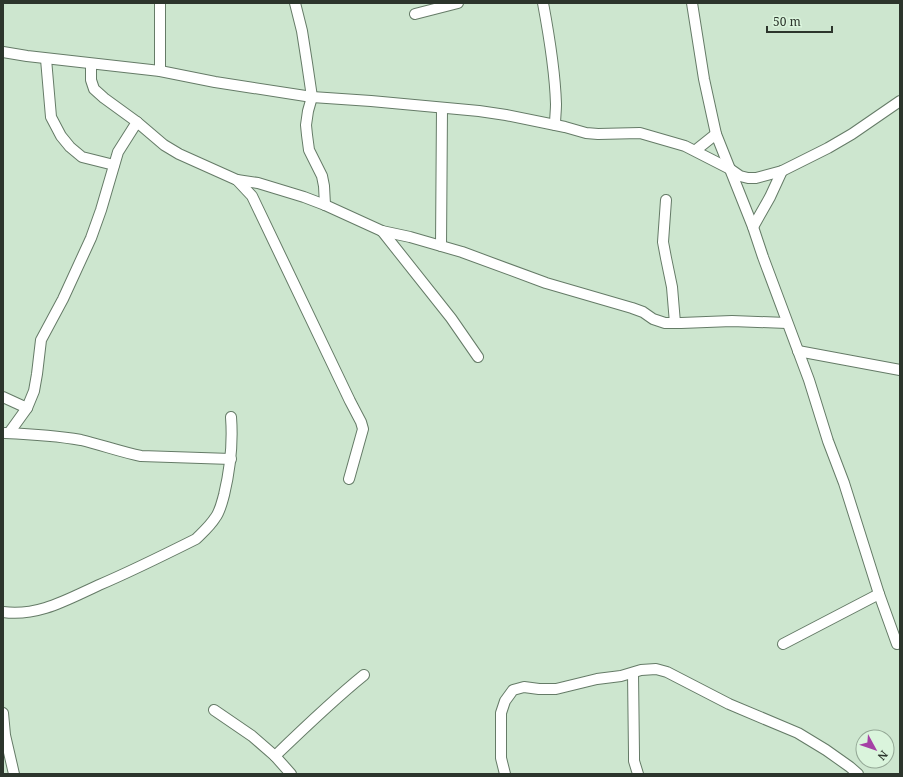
<svg xmlns="http://www.w3.org/2000/svg" width="903" height="777" font-family="'Noto Serif',serif">
<rect width="100%" height="100%" fill="#cde6cf"/>
<g fill="none" stroke-linecap="round" stroke-linejoin="round">
<defs>
<g id="minor">
<polyline points="160,3 160,71"/>
<polyline points="295,3 302,31 307,63 312,97 308,111 306,125 307,135 309,150 322,176 324,186 325,205"/>
<path d="M543,3C549,35 555,71 556,104C556,111 555,118 555,125"/>
<polyline points="692,3 704,79 716,134 753,227 763,257 809,380 828,441 844,483 879,594 897,644"/>
<polyline points="415,14 458,3"/>
<polyline points="3,52 27,56 160,71 215,82 312,97 371,101 479,111 506,115 565,127 586,133 598,134 640,133 685,146 730,169 740,176 748,178 756,178 782,171 828,148 852,134 900,101"/>
<polyline points="46,59 51,117 61,136 70,147 82,157 114,165"/>
<polyline points="91,64 91,80 94,89 104,98 137,122 164,145 179,154 237,180 252,196 350,401 361,422 363,429 349,479"/>
<polyline points="696,150 716,134"/>
<polyline points="237,180 258,183 304,197 325,205 382,231 410,237 462,252 546,283 632,308 643,312 653,319 665,323 681,323 732,321 787,323"/>
<polyline points="666,200 663,242 666,258 672,287 675,323"/>
<polyline points="753,227 770,197 782,171"/>
<polyline points="382,231 451,318 478,357"/>
<polyline points="441,246 442,108"/>
<polyline points="798,351 900,370"/>
<polyline points="3,397 27,408"/>
<path d="M5,433C29,434 58,436 81,440C102,445 121,452 141,456L231,459"/>
<polyline points="9,433 27,408 34,391 37,374 41,340 63,299 91,238 101,210 118,152 137,122"/>
<path d="M3,612C38,617 68,599 99,585C132,571 164,555 196,539C203,532 210,526 215,518C220,512 222,502 224,495C230,470 233,443 231,417"/>
<polyline points="783,644 879,594"/>
<polyline points="633,673 634,754 634,761 638,774"/>
<polyline points="214,710 252,736 275,756 291,774"/>
<polyline points="3,713 5,735 14,774"/>
<path d="M275,756C304,728 333,700 364,675"/>
<polyline points="505,774 501,758 501,713 505,701 513,690 524,687 539,689 556,689 597,679 621,676 641,670 656,669 667,672 729,704 798,733 826,750 850,767 858,774"/>
</g>
</defs>
<use href="#minor" stroke="#657b67" stroke-width="12"/>
<use href="#minor" stroke="#fff" stroke-width="10"/>
</g>
<rect width="903" height="777" fill="none" stroke="#2c352c" stroke-width="8"/>
<g transform="translate(875 749) rotate(130)"><circle r="19" fill="#daf4dc" stroke="#94a896"/>
<path d="M0-3L7 15L0 10L-7 15Z" fill="#a540a5"/>
<text y="-6" font-size="11" font-weight="bold" text-anchor="middle" fill="#2c352c">N</text>
</g>
<path d="M767 26v6h65v-6" fill="none" stroke="#2c352c" stroke-width="2"/>
<text x="773" y="26" font-size="12" fill="#2c352c" stroke="#daf4dc" stroke-width="3" paint-order="stroke">50 m</text>
</svg>
